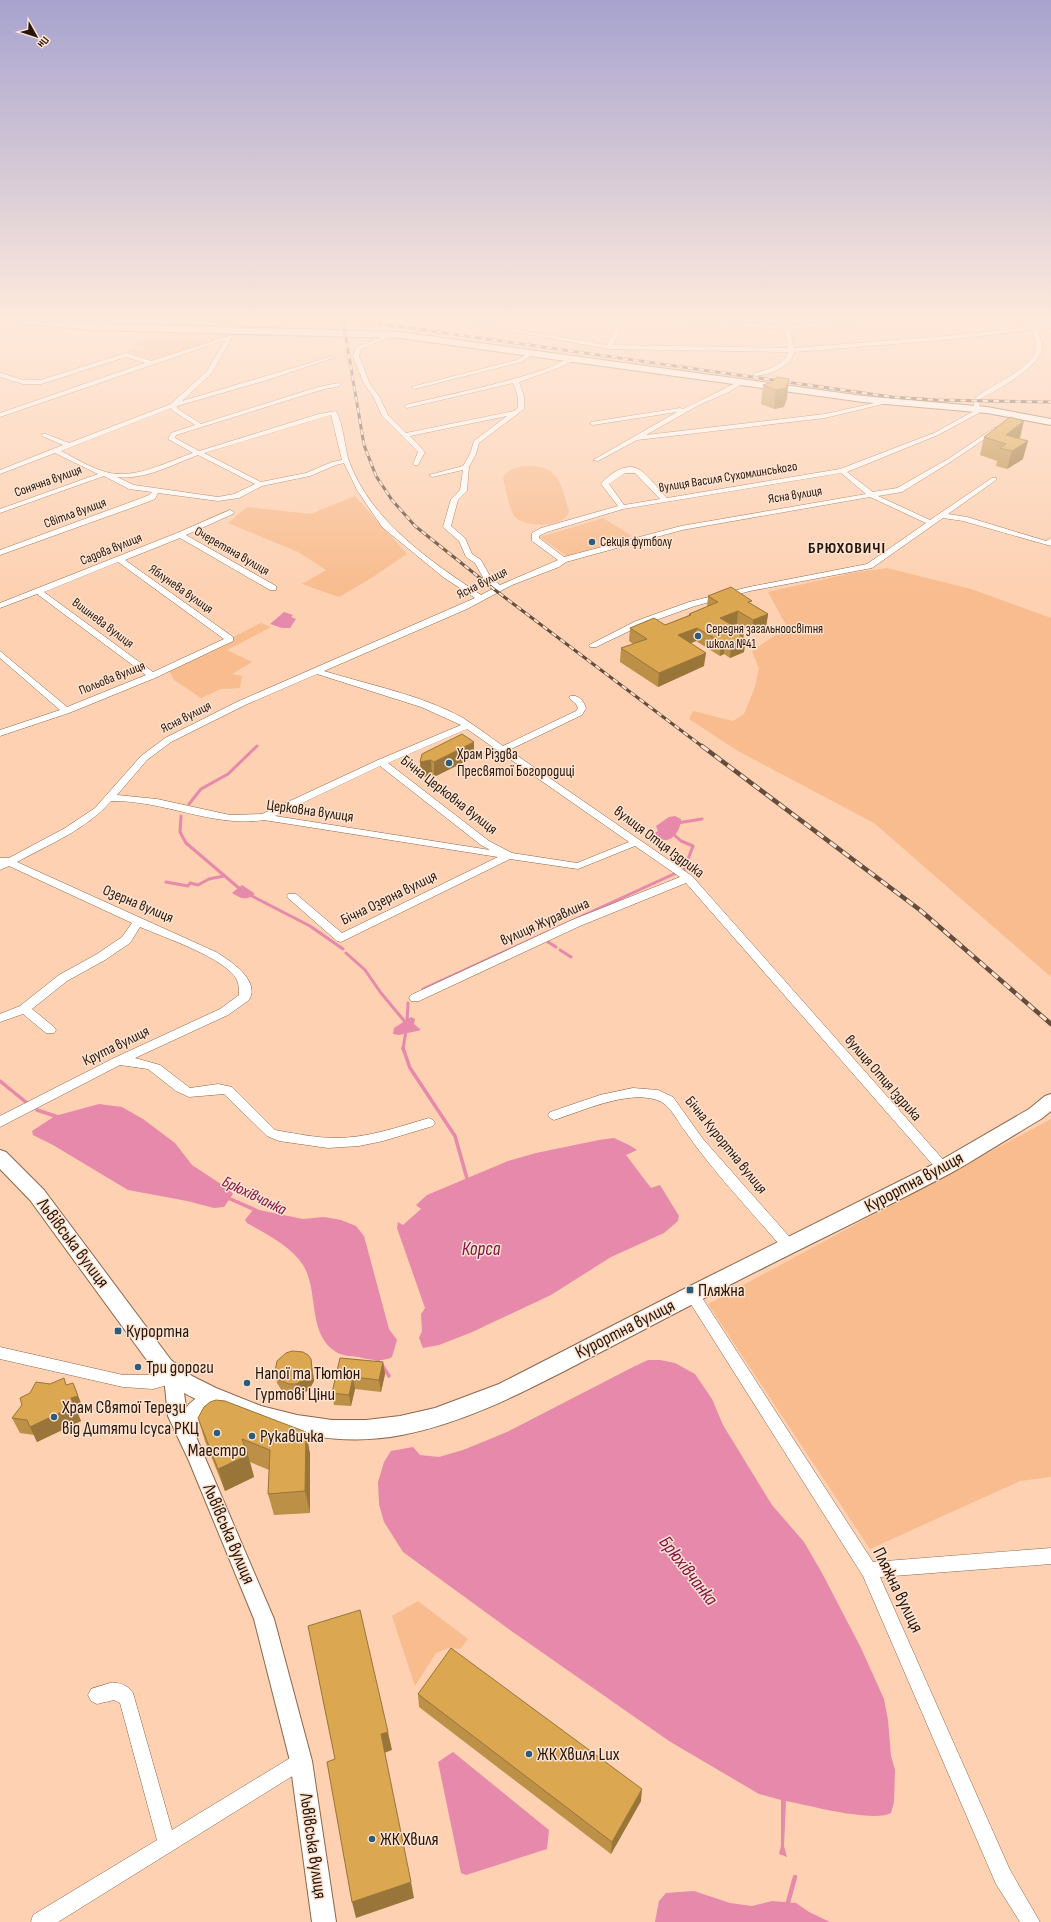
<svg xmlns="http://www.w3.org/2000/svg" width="1051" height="1922" font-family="'Sofia Sans Condensed',sans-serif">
<rect width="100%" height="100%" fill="#fdd1b2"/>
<g fill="#f8bc8e">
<polygon points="173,331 225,333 227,335 233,335 154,362 130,352 140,348 133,344"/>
<path d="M534,466C561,469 561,488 569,510C568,528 525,528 515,517C509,511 506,487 503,479C508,466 522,466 534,466Z"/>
<polygon points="355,496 407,554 373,577 339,597 302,584 326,570 298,552 228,523 247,507 310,514"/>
<polygon points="603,518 632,536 568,557 540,537"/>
<polygon points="887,568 971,589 1051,618 1051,977 874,823 738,751 689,719 693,711 733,721 744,714 755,687 759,669 752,651 787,627 768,592 851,573"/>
<polygon points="261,623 271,627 227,650 252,662 232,674 242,676 240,688 221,689 201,698 174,680 169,670"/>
<polygon points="1051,1119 1051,1477 1020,1481 870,1549 708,1304"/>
<polygon points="418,1601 468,1639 460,1649 448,1648 436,1653 415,1686 392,1616"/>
</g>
<g fill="#e789aa">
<polygon points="284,612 293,615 291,617 296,619 290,628 282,628 270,624"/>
<path d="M675,816L681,819C681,833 666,850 655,833L658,831L656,826L669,817Z"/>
<path d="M242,885L254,893V895C245,901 240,898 232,893Z"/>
<polygon points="411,1017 415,1019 414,1024 421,1030 399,1035 393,1034 394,1028"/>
<polygon points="99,1104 122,1107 143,1119 175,1143 192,1165 230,1190 233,1194 224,1207 214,1208 187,1201 128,1190 53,1145 33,1135 32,1131 55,1116"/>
<polygon points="614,1138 629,1145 637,1150 626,1155 651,1188 660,1185 679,1216 678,1221 664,1233 611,1257 551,1295 470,1333 439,1345 423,1348 419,1338 422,1331 421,1314 425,1308 397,1228 398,1222 403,1225 421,1209 416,1205 427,1195 508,1161 536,1153 599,1140"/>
<path d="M259,1210L303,1219L324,1217L341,1220L356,1226L364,1236L389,1329L397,1340L392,1357C384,1362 369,1360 359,1357C352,1356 342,1356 336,1352C307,1334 319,1290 303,1265C291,1246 266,1234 247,1223L245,1220L252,1211Z"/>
<path d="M648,1360H660L675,1363L695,1374L712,1399L723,1425L772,1505L804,1542L822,1573L861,1648L884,1699L888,1720L891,1756L895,1770L894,1802L891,1813C874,1823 807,1805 786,1801L784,1846L787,1857L779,1854L781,1846V1800L759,1794L669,1741L510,1630L403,1552L384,1522L379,1504L378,1482L384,1462L391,1451L413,1447L420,1455L439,1457L463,1450L507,1432L635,1366Z"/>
<polygon points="453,1752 549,1830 547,1849 466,1875 461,1873 438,1762"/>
<polygon points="694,1891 730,1903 752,1906 772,1901 796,1903 809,1912 830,1922 655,1922 659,1901 666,1893"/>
</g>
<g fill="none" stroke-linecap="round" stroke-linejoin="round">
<g stroke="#e789aa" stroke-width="3">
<polyline points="189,804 201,789 228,774 257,746"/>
<polyline points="181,816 180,832 186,843 240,889"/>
<polyline points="677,823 702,819"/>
<polyline points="672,833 681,841 693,846 684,870"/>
<polyline points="166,882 188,886 190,883 198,885 209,879 224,876"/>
<polyline points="250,895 310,926 343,949"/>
<polyline points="548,942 556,947"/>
<polyline points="560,950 571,957"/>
<polyline points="346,953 365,970 381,993 406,1023"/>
<polyline points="423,989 676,873"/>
<polyline points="407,1023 408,1003"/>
<polyline points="403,1049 406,1031"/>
</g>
<g stroke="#e789aa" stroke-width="3.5">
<polyline points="403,1048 410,1068 455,1136 468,1182"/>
<polyline points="0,1081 27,1103"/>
<polyline points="37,1110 58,1117"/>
<polyline points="228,1198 260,1212"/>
<polyline points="373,1356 382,1365 389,1376"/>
</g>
<polyline stroke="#e789aa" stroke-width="4.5" points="787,1906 795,1877"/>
<defs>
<g id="minor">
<polygon points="213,321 229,321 230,322 221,333 218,331 223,323"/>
<path d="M456,321H468L607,345L619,321H625L613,345L788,348L784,329L678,323L675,321L783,325L782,321H788L789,325L871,321L868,323L790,329L794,348L945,336L1002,330L988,321H995L1009,329L1031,327L1029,321H1035L1036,326L1051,324V328L1037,329C1039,335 1043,342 1042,348C1040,368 996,390 980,399L979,413L938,435L847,472L873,492L897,488L948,459L994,428H998V430L952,461L902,492L878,496L930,520L992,478H996V480L948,514L967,517L1046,541L1051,538V546L963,521L943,518L872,568L750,591L695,606L642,625L596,647H590L589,645L636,621L689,602L749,587L867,564L926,523L870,497L682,530L566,562L559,567L512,585L467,609L324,671C369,685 422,695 463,718C477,727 490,737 503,746L576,711L578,708L576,704L569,698L570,696C578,694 584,701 586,708L582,715L509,750L692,876L947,1164L949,1168L947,1172L943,1173L939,1172L686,883L580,926L419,1001H411L409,998L411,995L572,920L680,877L635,846L578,869L510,859L341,942L337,941L288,898L287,896L288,894H296L342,933L498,857L264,820C213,828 164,800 111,801C87,829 50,844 17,862L216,952C229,960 261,980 249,1000L228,1015L135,1058L160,1065L190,1088L218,1084L232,1087L275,1130L280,1131C298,1134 317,1138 335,1138C368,1138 398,1127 429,1118L433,1120L435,1123L433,1126L383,1141L359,1146L328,1148L279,1141L267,1136L224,1094L189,1097L176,1091L148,1069L120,1065L0,1127V1116L114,1058L220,1009L239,995C239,990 239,985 237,980C226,958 163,937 140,927L130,943L105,960L67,981L32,1009L54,1027L56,1030L54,1033H46L23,1014L0,1022V1014L20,1006L59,975L97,954L122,937L132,923L9,866L0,870V858H9L65,828L95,808L141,756L165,738L239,701L475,598L443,577L382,527L357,490L344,463L336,465L310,476L262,486L239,498L218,501L158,493L155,499L145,503L0,555V550L139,499L149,495L152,492L129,489L104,476L0,513V509L98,474L55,453L0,474V470L63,445L42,436V434H46L69,443L171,404L207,371L225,340L0,417V413L145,363L126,357L41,384H23L0,377V373L23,380H41L126,353L151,361L235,334L236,335L232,337L212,373L182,401L333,356V358L264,381L177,406L178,409L201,424L318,387L338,383L340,384V386L321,390L176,435L175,438L199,451L319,414L336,411C344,426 344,445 349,461C371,521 430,561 481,595L494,588L485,581L475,563L466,557L459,541L443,527L451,499L460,490L463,470L432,477L429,475L463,466L470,454L474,441L507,416L410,436L425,452L418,465H414L413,464L418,452L382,416L373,396L364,384L353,356L356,347L390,334L395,335L361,349L359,356L370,384L379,396L388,415L406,433L514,411L518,408V396L513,383L407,408L405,407V405C454,393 504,384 551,367C558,364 573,354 579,358L558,368L519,382L524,396V409L479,443L476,454L469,467L467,491L458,500L451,526L465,538L472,554L481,560L491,578L500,585L558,560L532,541V533L541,528L618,506L601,484C609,474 627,461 640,470C650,477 658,489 667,498L840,469L934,433L974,411V399C989,385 1033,370 1036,348C1037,342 1034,335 1032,330L945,340L794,352C790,368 770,374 756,376L754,375V373C766,370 785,366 788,352L609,349ZM171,408L173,411L195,425L171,433L168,439L193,453C166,462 135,480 106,472C91,468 75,458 61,451ZM331,415L342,460L332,462L306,473L261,482L204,453ZM198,455L255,484L234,494L218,497L134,485L117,477C145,480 172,465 198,455ZM625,473H635L660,499L624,505L609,484ZM841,473L866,494L681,526L564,557L539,538V536L547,532L623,509ZM317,674L421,707L461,725L378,760L262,814L230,815L157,799L117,795L147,760L171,742L245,705ZM467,729L629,842L577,863L512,853L489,841L388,763ZM380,766L481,845L490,850L275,816Z"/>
<polygon points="531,351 536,352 521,362 414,389 411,387 517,360"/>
<polygon points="742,380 744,381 744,383 729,392 699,405 646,435 825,414 888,400 891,402 825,418 637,440 598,461 593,460 677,412 593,425 591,424 591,422 680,408 683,409"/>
<path d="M230,510L234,512L233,514L186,535L276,586V590H270L180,538L125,560L233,637V641L155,678L69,713L0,736V730L60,710L0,658V651L67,707L146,675L37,594L0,608V603L177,533ZM118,562L224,639L153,672L44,592Z"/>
<path d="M633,1088L658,1090L673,1097L703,1139L794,1242L796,1246L794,1250L789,1252L784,1250C751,1211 714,1173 685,1131C677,1121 670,1104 657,1100C627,1090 583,1111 554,1120L550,1118L548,1115L550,1112L600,1095Z"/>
<polygon points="692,1288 697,1290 873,1562 1051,1548 1051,1564 880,1577 1010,1870 1040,1922 1020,1922 996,1884 863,1576 687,1298 685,1294 687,1290"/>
<polygon points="0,1347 123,1375 153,1375 173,1371 178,1372 180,1377 178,1382 153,1389 123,1387 0,1359"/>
<path d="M110,1683C119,1682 128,1685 133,1693L172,1830L295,1755L301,1752L307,1755L310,1761L307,1767L58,1922H31L33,1915L157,1840L120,1703L114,1700L97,1704L91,1701L88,1695L91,1689Z"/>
</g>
<path id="tertiary" d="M173,1369L179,1371L182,1377L186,1408C194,1396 214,1389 228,1394L230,1400L228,1406C208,1413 203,1410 194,1432L274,1619L312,1761L336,1922H312L290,1761L254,1619L189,1461L168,1416L164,1377L167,1371Z"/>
<g id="secondary">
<polygon points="13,321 400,332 863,396 987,407 1051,419 1051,425 987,413 863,402 400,338 91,330 17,323"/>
<path d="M1051,1094V1111L1041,1119C1010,1137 980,1157 949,1174C864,1219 776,1260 691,1305C652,1325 613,1346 574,1366C518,1395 463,1423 402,1435C340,1447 282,1433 225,1411C200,1402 176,1391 157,1374L30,1200L0,1169V1150L6,1152L44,1190L171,1360L192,1376L216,1388L261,1406L297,1415L332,1420H366L400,1416L435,1408L499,1384L686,1288L936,1163L1029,1109L1045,1096Z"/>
</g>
</defs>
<use href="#minor" stroke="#8c6649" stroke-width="1"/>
<use href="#tertiary" stroke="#8c6649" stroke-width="2"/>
<use href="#secondary" stroke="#8c6649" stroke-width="2"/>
<use href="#minor" fill="#fff" fill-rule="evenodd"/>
<use href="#tertiary" fill="#fff" fill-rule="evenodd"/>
<use href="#secondary" fill="#fff" fill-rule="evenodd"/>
<defs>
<g id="rail-far1">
<polyline points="343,321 364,445 376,476 392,500 415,526 495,590 703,747"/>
<polyline points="361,321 892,397 936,400 1051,402"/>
</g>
<polyline id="rail" points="702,746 920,910 1051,1024"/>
</defs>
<use href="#rail-far1" stroke="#654d3c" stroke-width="3"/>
<use href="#rail" stroke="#654d3c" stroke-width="4.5"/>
<use href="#rail-far1" stroke="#fde3d0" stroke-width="2" stroke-dasharray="5.5" stroke-linecap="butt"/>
<use href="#rail" stroke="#fde3d0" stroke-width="3" stroke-dasharray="8" stroke-linecap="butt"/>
</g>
<g fill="#bc9046">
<polygon points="772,382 787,398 784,407 774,409 761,404 763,385"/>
<polygon points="984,437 1020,438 1019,439 1023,459 1007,469 996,466 997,461 980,455"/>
<polygon points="708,596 751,604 768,614 766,627 752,633 737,624 733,626 744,632 743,637 744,652 730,658 724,654 720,656 696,641 691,643 704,666 658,687 620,662 621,648 633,644 629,641 630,628 665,625 689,615 689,614 707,607"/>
<polygon points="422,754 474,757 434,777 432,776 421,777"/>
<polygon points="340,1358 383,1362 385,1374 381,1392 355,1389 351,1406 334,1405 332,1393"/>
<polygon points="311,1359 314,1381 309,1390 298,1396 292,1396 282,1391 277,1383 275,1371"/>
<polygon points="50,1384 67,1385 79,1398 84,1411 78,1414 81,1421 37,1442 34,1435 20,1433 12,1418 22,1405 30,1393"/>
<polygon points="198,1418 306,1432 310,1454 310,1513 274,1515 268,1494 269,1470 250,1462 254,1477 225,1491 205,1441"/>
<polygon points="418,1694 641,1801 611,1854 419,1707"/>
</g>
<g fill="#997539">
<polygon points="789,379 787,398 784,407 774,409 776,390"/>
<polygon points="1024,421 1020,438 1006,449 1006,435"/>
<polygon points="1028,441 1023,459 1007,469 1012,451"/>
<polygon points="738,611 737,624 719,631 720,618"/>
<polygon points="768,614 766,627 752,633 753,620"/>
<polygon points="697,628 696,641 677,649 678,635"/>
<polygon points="744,632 743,640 746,639 744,652 730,658 731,645 738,634"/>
<polygon points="725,641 724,654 720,656 721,642"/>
<polygon points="706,653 704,666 658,687 659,673"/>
<polygon points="474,742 474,757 434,777 434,762"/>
<polygon points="431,760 432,776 421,777 420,762"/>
<polygon points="311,1359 314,1381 309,1390 298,1396 296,1384"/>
<polygon points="383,1362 385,1374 381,1392 379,1380"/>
<polygon points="353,1377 355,1389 351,1406 349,1395"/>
<polygon points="73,1383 84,1411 78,1414 81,1421 37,1442 30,1427 72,1398"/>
<polygon points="306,1432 310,1454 310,1513 305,1491"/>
<polygon points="248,1455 254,1477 225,1491 218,1469"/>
<polygon points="388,1732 392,1750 384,1753 381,1734"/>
<polygon points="642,1789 641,1801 611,1854 612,1842"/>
<polygon points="411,1882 414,1898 356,1918 352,1902"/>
</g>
<g fill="#dba751" stroke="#997539">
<polygon points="777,377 789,379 786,388 776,390 763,385 772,382"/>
<polygon points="1010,417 1024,421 1006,435 1028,441 1012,451 1000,448 1006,444 984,437"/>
<polygon points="731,587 752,601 748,602 768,614 753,620 738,611 720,618 744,632 738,634 746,639 731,645 725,641 721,642 697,628 678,635 706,653 659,673 621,648 647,639 630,628 654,618 665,625 691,615 689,614 718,602 708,596"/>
<polygon points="462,734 474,742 434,762 431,760 420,762 422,754"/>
<polygon points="292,1351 303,1352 308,1355 311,1359 312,1369 306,1379 296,1384 289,1384 279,1380 275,1371 277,1361 286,1353"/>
<polygon points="340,1358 383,1362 379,1380 353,1377 349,1395 332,1393"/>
<polygon points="64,1378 66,1385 73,1383 78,1396 71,1398 74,1406 30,1427 27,1420 12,1418 22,1405 20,1398 30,1393 36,1382 50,1384"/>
<polygon points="216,1400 225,1401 306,1432 305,1491 268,1494 270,1450 242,1439 248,1455 218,1469 198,1418 204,1407 210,1402"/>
<polygon points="360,1610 388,1732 381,1734 411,1882 352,1902 327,1762 335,1759 308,1626"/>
<polygon points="451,1648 642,1789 612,1842 418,1694"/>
</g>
<linearGradient id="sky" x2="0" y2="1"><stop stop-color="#a7a3cf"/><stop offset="0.54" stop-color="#feeadc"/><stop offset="1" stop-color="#feeadc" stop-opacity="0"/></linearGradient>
<rect width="1051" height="590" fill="url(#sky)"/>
<g fill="#2b5c7a" stroke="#fde3d0" stroke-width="1.5">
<circle cx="592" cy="542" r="4"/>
<circle cx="698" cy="636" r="4"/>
<circle cx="449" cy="763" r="4"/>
<rect x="686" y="1286" width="8" height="8" rx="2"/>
<rect x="114" y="1327" width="8" height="8" rx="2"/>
<circle cx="138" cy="1367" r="4"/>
<circle cx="247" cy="1383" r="4"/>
<circle cx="54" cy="1417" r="4"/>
<circle cx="217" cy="1433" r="4"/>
<circle cx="252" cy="1436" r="4"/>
<circle cx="529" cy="1754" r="4"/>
<circle cx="372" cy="1839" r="4"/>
</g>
<g text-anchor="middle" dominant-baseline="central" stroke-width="3" stroke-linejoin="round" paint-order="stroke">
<g font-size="13" fill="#26160b" stroke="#fde3d0">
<text transform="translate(728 477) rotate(-9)">вулиця Василя Сухомлинського</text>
<text transform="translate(48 481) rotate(-20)">Сонячна вулиця</text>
<text transform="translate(795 495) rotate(-9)">Ясна вулиця</text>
<text transform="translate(75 513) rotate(-20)">Світла вулиця</text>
<text transform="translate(111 549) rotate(-22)">Садова вулиця</text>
<text transform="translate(232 551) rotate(30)">Очеретяна вулиця</text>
<text transform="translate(482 583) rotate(-27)">Ясна вулиця</text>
<text transform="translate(181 589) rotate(35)">Яблунева вулиця</text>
<text transform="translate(103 623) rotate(37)">Вишнева вулиця</text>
<text transform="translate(112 678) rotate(-22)">Польова вулиця</text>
<text transform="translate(186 717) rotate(-27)">Ясна вулиця</text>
</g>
<g font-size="13" fill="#26160b" stroke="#fde3d0" text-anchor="start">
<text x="600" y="542">Секція футболу</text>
<text x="706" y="629">Середня загальноосвітня<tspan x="706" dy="15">школа №41</tspan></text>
</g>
<g font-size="15" fill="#26160b" stroke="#fde3d0" text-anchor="start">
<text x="457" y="754">Храм Різдва<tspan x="457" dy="17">Пресвятої Богородиці</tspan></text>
</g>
<g font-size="15" fill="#26160b" stroke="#fde3d0">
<text transform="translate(449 795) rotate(38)">Бічна Церковна вулиця</text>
<text transform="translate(310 811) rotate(8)">Церковна вулиця</text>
<text transform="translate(659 842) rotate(37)">вулиця Отця Іздрика</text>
<text transform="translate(389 898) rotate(-26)">Бічна Озерна вулиця</text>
<text transform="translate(138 904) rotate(23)">Озерна вулиця</text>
<text transform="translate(545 922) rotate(-24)">вулиця Журавлина</text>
<text transform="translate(116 1046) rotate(-26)">Крута вулиця</text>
<text transform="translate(883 1078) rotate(49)">вулиця Отця Іздрика</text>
<text transform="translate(726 1145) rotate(51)">Бічна Курортна вулиця</text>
</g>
<g font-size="16" font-weight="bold" letter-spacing="1" fill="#26160b" stroke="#fde3d0">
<text x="847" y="548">БРЮХОВИЧІ</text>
</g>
<g font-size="16" font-style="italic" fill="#811147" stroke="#fde3d0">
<text transform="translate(254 1196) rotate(26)">Брюхівчанка</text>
</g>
<g font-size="18" fill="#26160b" stroke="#fde3d0">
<text transform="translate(914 1182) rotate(-28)">Курортна вулиця</text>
<text transform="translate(73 1243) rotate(53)">Львівська вулиця</text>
<text transform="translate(625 1329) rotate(-27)">Курортна вулиця</text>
<text transform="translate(229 1534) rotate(67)">Львівська вулиця</text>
<text transform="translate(898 1590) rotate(64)">Пляжна вулиця</text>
<text transform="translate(313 1846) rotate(82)">Львівська вулиця</text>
</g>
<g font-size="18" fill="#26160b" stroke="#fde3d0" text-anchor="start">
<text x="698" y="1290">Пляжна</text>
<text x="126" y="1331">Курортна</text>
<text x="146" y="1367">Три дороги</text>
<text x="255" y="1373">Напої та Тютюн<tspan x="255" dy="21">Гуртові Ціни</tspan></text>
<text x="62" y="1407">Храм Святої Терези<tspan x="62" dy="21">від Дитяти Ісуса РКЦ</tspan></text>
<text x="260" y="1436">Рукавичка</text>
<text x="217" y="1450" text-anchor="middle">Маестро</text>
<text x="537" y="1754">ЖК Хвиля Lux</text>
<text x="380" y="1839">ЖК Хвиля</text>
</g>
<g font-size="19" font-style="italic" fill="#811147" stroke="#fde3d0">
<text x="481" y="1249">Корса</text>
<text transform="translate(688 1571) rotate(52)">Брюхівчанка</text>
</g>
</g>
<g transform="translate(36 36) rotate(129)" stroke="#fde3d0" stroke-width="3" paint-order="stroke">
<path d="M0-3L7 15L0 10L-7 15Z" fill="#26160b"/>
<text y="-6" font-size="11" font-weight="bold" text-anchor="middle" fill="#26160b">Пн</text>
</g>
</svg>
